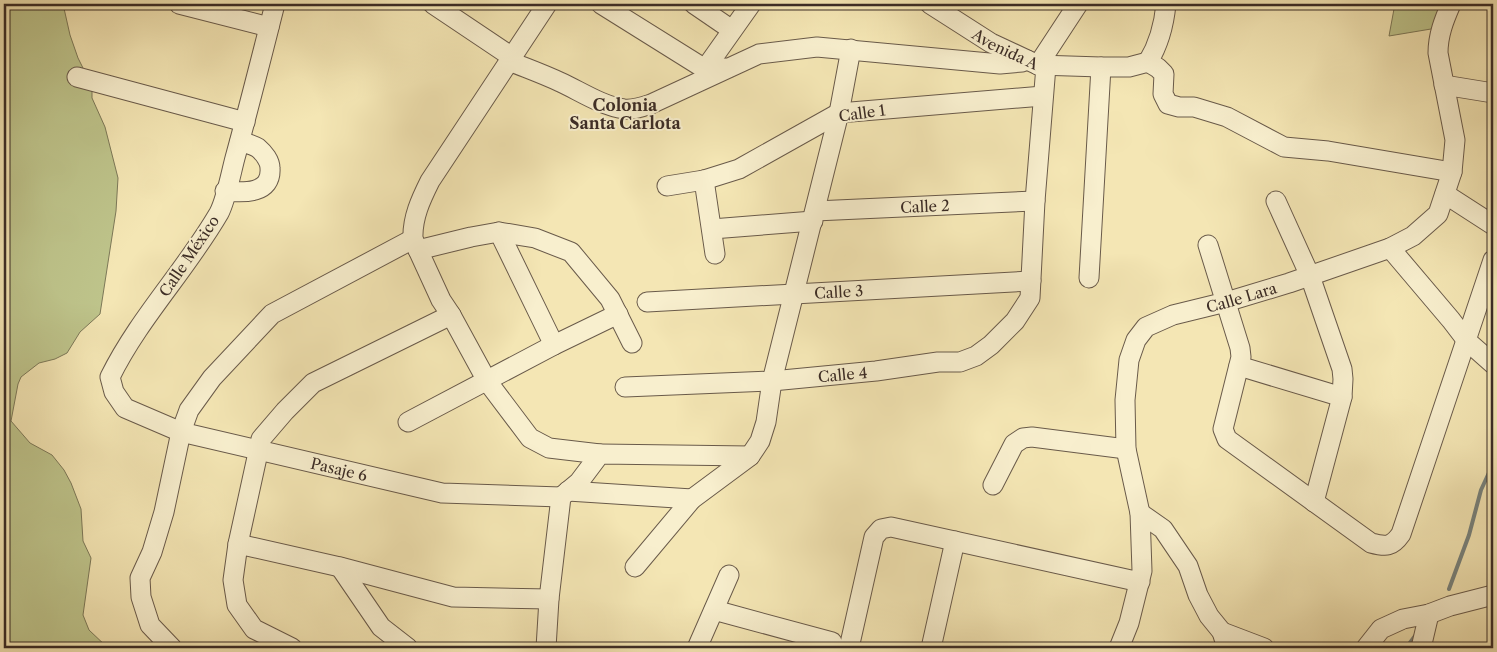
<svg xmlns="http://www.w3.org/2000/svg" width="1497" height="652" font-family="'Libre Caslon Text',serif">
<rect width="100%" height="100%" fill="#f4e6b4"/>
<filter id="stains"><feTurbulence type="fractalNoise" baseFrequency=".004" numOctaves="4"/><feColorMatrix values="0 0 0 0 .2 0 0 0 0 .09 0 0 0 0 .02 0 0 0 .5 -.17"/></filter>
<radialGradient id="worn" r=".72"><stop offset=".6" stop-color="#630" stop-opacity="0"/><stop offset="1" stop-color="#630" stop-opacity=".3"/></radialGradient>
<g fill="#bec48b" stroke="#7c7858">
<polygon points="4,4 63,4 70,35 78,58 92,86 92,98 105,127 118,178 116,211 100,314 80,332 67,353 55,359 39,363 21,377 18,384 11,421 30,443 52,455 64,470 71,483 81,509 83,541 91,558 83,615 89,630 108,648 4,648"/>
<polygon points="1389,4 1448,4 1437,28 1389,36 1394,9"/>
</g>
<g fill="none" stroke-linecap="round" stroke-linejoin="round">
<g stroke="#78837e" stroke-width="4">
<polyline points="1449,589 1469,535 1481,490 1493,464"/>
<polyline points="1406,648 1415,636"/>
</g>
<defs>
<g id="minor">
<polyline points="179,4 269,27"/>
<path id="s1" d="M275,4C262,55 249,107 235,158C231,173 226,200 219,213C186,270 139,318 110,377L114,392L125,408L181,432L442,493L561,497"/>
<polyline points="433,4 512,57"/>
<path d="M547,4L430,181C421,199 412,218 413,239L441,300L451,315L487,381L530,438L549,448L600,454"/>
<polyline points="601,4 705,69 716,70 725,68"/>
<polyline points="694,4 732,30"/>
<path id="s2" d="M930,4L991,43L1038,65L1101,67H1129L1148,62"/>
<path d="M509,61C526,68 543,74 560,82C580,91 602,106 624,109C634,110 642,107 651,104L759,54L817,47L1000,64L1022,62L1027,60"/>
<polyline points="1148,62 1158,68 1164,74 1163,94 1168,104 1179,107 1194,107 1227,117 1284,147 1328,151 1452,172"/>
<path d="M1148,62C1159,44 1164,25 1166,4"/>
<polyline points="1038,65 1078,4"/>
<polyline points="705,69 751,4"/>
<polyline points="77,77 245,122"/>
<polyline points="1444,85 1493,93"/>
<polyline points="704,180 715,254"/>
<polyline points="667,186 704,180 739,169 839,113 1043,96"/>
<path d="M225,191C244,193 272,194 270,168C270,161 264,153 258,148C253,145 245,143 240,141"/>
<polyline points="1445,194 1493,225"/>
<polyline points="1276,201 1310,276 1342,369 1343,379 1342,397 1314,502"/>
<path id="s3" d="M815,211L1035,201"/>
<polyline points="712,229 813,221"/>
<polyline points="499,232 554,345"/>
<path d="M1208,245L1240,348L1241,357L1223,429L1227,439L1371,543C1386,547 1392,547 1401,534L1493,260"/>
<polyline points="1390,248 1451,320 1467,341 1493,364"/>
<polyline points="418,250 471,237 499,232 535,238 571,252 610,299 632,343"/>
<polyline points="1089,278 1101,67"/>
<path id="s4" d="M647,302L1031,281"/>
<polyline points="1239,366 1342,397"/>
<path id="s5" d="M625,387L772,381L876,371L938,362H960L976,356L991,345L1015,321L1030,298L1035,201L1046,66"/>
<polyline points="408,422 554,345 618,314"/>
<polyline points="993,485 1014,444 1023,438 1032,437 1126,449"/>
<polyline points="568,491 692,499"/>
<polyline points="1140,513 1163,529 1188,566 1198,595 1209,616 1222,632 1227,648"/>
<polyline points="238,544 340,567 453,597 549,599"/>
<polyline points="340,567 381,627 408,648"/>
<polyline points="635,567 692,499 750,456 760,441 766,422 772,381 839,113 851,49"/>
<polyline points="714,610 832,642"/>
<polyline points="1222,632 1264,648"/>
<polyline points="172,648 150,625 141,597 140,578 152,552 164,512 181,432 189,410 212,378 272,314 413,239"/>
<polyline points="292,648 254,629 237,605 233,580 238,544 261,439 285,411 313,383 451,315"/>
<polyline points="546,648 549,599 561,497 579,482 600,454 750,456"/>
<polyline points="697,648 729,575"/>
<polyline points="849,648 874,537 881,529 891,527 1140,582"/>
<polyline points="931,648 955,541"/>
<path id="s6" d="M1119,648L1129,623L1142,571L1140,513L1126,449L1125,400L1129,360L1136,340L1146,327L1173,315L1226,302L1289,283L1390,248L1413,236L1438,214L1452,172L1455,140L1438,53C1438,35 1444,20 1451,4"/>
<polyline points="1366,648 1381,629 1403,619 1429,614 1450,606 1493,595"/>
<polyline points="1421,648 1429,614"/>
</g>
</defs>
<use href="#minor" stroke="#695a4a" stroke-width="21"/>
<use href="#minor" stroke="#f8efce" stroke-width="19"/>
</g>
<g text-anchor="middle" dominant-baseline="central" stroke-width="4" stroke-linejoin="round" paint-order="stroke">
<g font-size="15" fill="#3b2c26" stroke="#f8efce">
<text stroke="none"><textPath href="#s2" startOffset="88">Avenida A</textPath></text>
<text transform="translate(862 113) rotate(-8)">Calle 1</text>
<text stroke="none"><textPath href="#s3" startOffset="110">Calle 2</textPath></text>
<text transform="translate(189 256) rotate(-56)">Calle México</text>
<text stroke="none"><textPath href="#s4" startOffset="192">Calle 3</textPath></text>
<text stroke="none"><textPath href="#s6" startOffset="431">Calle Lara</textPath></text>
<text stroke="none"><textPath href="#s5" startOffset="218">Calle 4</textPath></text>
<text stroke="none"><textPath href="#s1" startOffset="672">Pasaje 6</textPath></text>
</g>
<g font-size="16" font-weight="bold" fill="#3b2c26" stroke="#f8efce">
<text x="625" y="105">Colonia<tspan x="625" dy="18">Santa Carlota</tspan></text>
</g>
</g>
<rect width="1497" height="652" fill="none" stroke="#f4e6b4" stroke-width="20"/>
<rect x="5" y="5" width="1487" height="642" fill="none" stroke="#3b2c26" stroke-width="2.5"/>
<rect x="10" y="10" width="1477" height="632" fill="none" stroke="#3b2c26"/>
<rect width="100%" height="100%" filter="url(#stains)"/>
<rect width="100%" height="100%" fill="url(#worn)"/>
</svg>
